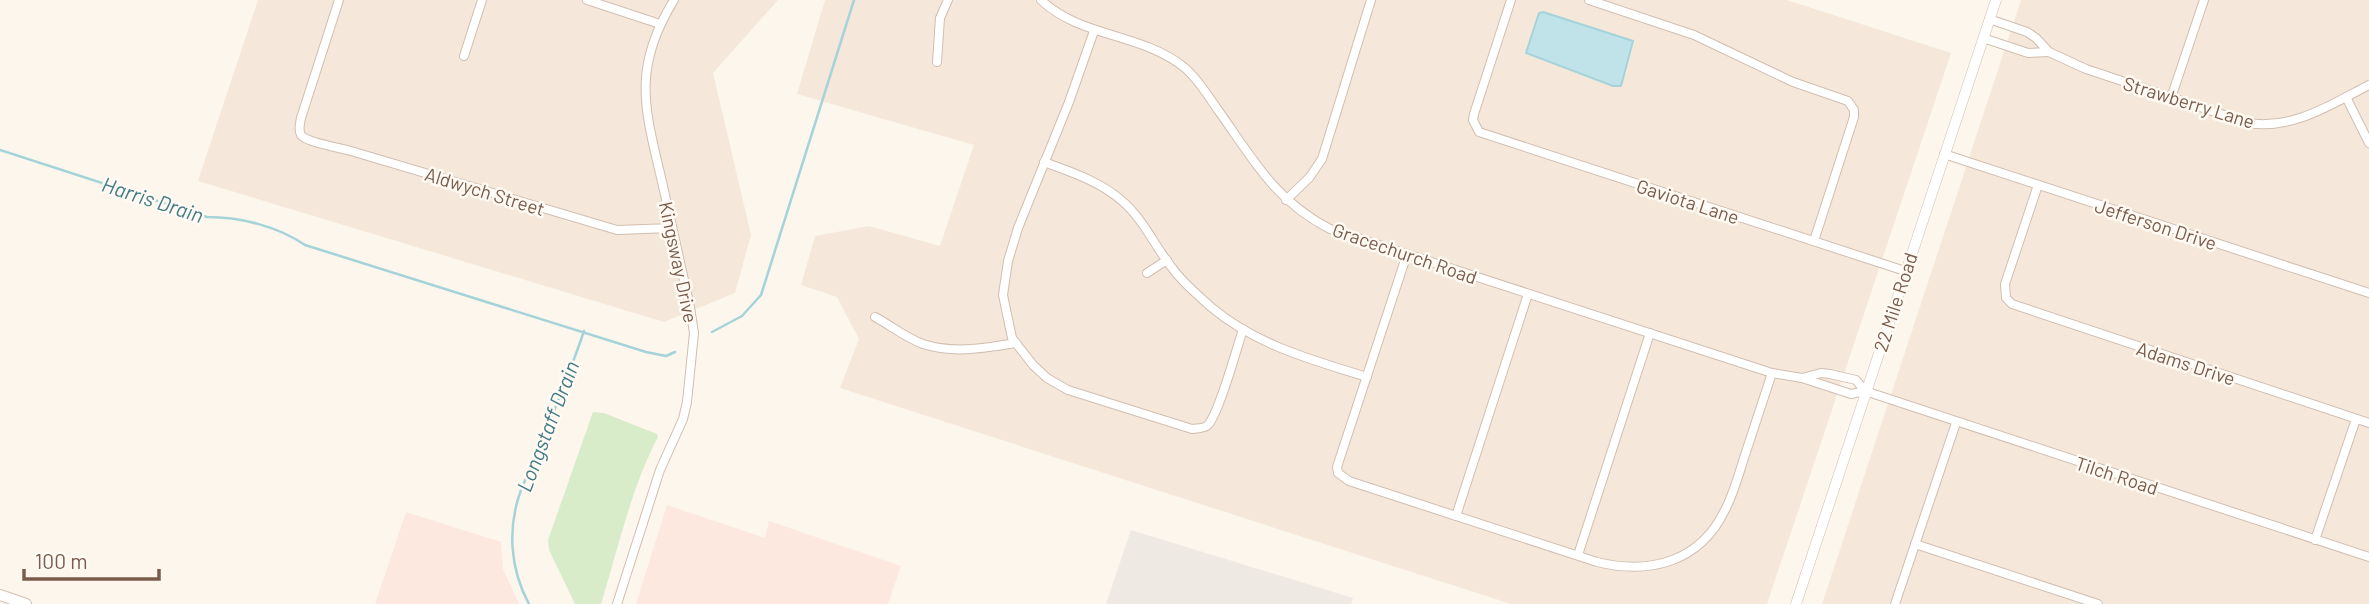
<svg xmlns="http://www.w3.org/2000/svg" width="2369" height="604" font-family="Barlow,sans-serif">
<rect width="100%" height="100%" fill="#fdf6ec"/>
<g fill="#f5e8da">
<polygon points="258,0 778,0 713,73 751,235 735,293 664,322 198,181"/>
<polygon points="825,0 1787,0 1951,53 1767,604 1511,604 840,388 859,339 837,297 801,285 815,236 869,226 940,246 974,145 797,94"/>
<polygon points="2021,0 2369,0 2369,604 1822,604"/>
</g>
<g fill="#fde8e0">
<polygon points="667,505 765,538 769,521 901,566 888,604 636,604"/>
<polygon points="406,512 501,542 503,569 519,604 375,604"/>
</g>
<polygon fill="#efe9e4" points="1131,530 1353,598 1351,604 1106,604"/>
<path fill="#d8ecc9" d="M593,412L604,413L657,434L658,437C631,488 618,549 601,604H575L549,550L548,540Z"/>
<polygon fill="#bfe3e8" stroke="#a5d3da" stroke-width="2" points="1543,12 1633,41 1621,86 1613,86 1526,53 1539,13"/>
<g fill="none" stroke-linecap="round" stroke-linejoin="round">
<g stroke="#a5d3da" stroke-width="2.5">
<path d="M0,150L207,217C240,217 277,226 305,245L646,352L666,356L675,352"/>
<polyline points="712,332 742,316 761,295 854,0"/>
<path d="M529,604C510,569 507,528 521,490C527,475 534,461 540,446C555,408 571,370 584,331"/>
</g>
<defs>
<g id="minor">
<path d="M339,0L301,118C300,123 298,130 301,135C305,142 341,148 351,151L617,230L672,228"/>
<polyline points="587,0 660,24"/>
<path d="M1041,0C1081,38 1143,33 1185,68C1198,79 1208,96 1218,110C1253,159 1274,200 1330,229L1772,373L1802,378L1821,373L1830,374L1856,380L1865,391L2369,557"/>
<polyline points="1511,0 1474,114 1473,120 1479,132 1905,271"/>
<polyline points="1589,0 1694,35 1793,82 1848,101 1854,110 1854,117 1814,241"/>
<path d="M1989,19L2027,32L2036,38L2049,52L2086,69L2248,123C2293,130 2330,105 2369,85"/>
<path d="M1094,31L1069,102L1018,228L1008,261L1003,295L1012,338L1033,365L1047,378L1068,390L1192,429C1198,428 1204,429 1208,425C1219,413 1237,348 1243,329"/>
<polyline points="1983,38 2028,53 2049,52"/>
<polyline points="464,56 482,0"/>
<polyline points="937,62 940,18 948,0"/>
<polyline points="2346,97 2369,143"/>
<polyline points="2171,98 2204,0"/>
<polyline points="1944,154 2369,293"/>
<path d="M1044,162C1071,172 1099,181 1121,200C1143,218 1155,247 1173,269C1183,283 1198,295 1211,307C1256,345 1312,360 1367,377"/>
<polyline points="2038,185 2005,284 2006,298 2012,304 2369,423"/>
<polyline points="1286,200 1309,178 1322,159 1371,0"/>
<path d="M1407,254L1337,467L1338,473L1349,481L1597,562C1650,575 1700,562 1725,510C1734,493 1739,473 1745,455C1754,427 1763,400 1772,373"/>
<polyline points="1147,273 1167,260"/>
<path d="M875,317C890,325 906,338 923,344C954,354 985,348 1016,343"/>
<polyline points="1802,378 1851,394 1865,391"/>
<polyline points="1456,516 1528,294"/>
<polyline points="2315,540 2356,419"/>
<polyline points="1915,544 2098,604"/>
<polyline points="1578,555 1650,333"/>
<path d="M617,604L660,470L683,419L687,402L694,333L690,307C681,267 672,227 663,186C646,112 630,71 674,0"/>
<polyline points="1895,604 1956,423"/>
</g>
<polyline id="tertiary" points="1796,604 1996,0"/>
<polyline id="secondary" points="0,595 26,604"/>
</defs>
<use href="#minor" stroke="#d1beb0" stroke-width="10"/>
<use href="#tertiary" stroke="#d1beb0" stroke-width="11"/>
<use href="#secondary" stroke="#d6c0b0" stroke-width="12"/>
<use href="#minor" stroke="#fff" stroke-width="8"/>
<use href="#tertiary" stroke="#fff" stroke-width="10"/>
<use href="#secondary" stroke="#fff" stroke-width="10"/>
</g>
<g text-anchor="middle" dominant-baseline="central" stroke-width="5" stroke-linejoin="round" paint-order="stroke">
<g font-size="19" fill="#7a5c4d" stroke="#fffaf3">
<text transform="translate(2189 102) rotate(17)">Strawberry Lane</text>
<text transform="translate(485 191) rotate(17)">Aldwych Street</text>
<text transform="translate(1688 201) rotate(18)">Gaviota Lane</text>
<text transform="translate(2156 224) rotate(18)">Jefferson Drive</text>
<text transform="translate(1405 253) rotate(19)">Gracechurch Road</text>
<text transform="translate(679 262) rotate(78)">Kingsway Drive</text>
<text transform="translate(1895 302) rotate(-72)">22 Mile Road</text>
<text transform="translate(2186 363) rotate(18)">Adams Drive</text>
<text transform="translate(2117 475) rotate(18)">Tilch Road</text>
</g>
<g font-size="21" font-style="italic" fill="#437c86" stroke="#fffaf3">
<text transform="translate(153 199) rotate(18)">Harris Drain</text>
<text transform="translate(547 426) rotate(-69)">Longstaff Drain</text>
</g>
</g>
<path d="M24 569v10h135v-10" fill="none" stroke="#7a5c4d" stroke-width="3.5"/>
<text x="35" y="569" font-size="21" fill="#7a5c4d" stroke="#fffaf3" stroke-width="5" paint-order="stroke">100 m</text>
</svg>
